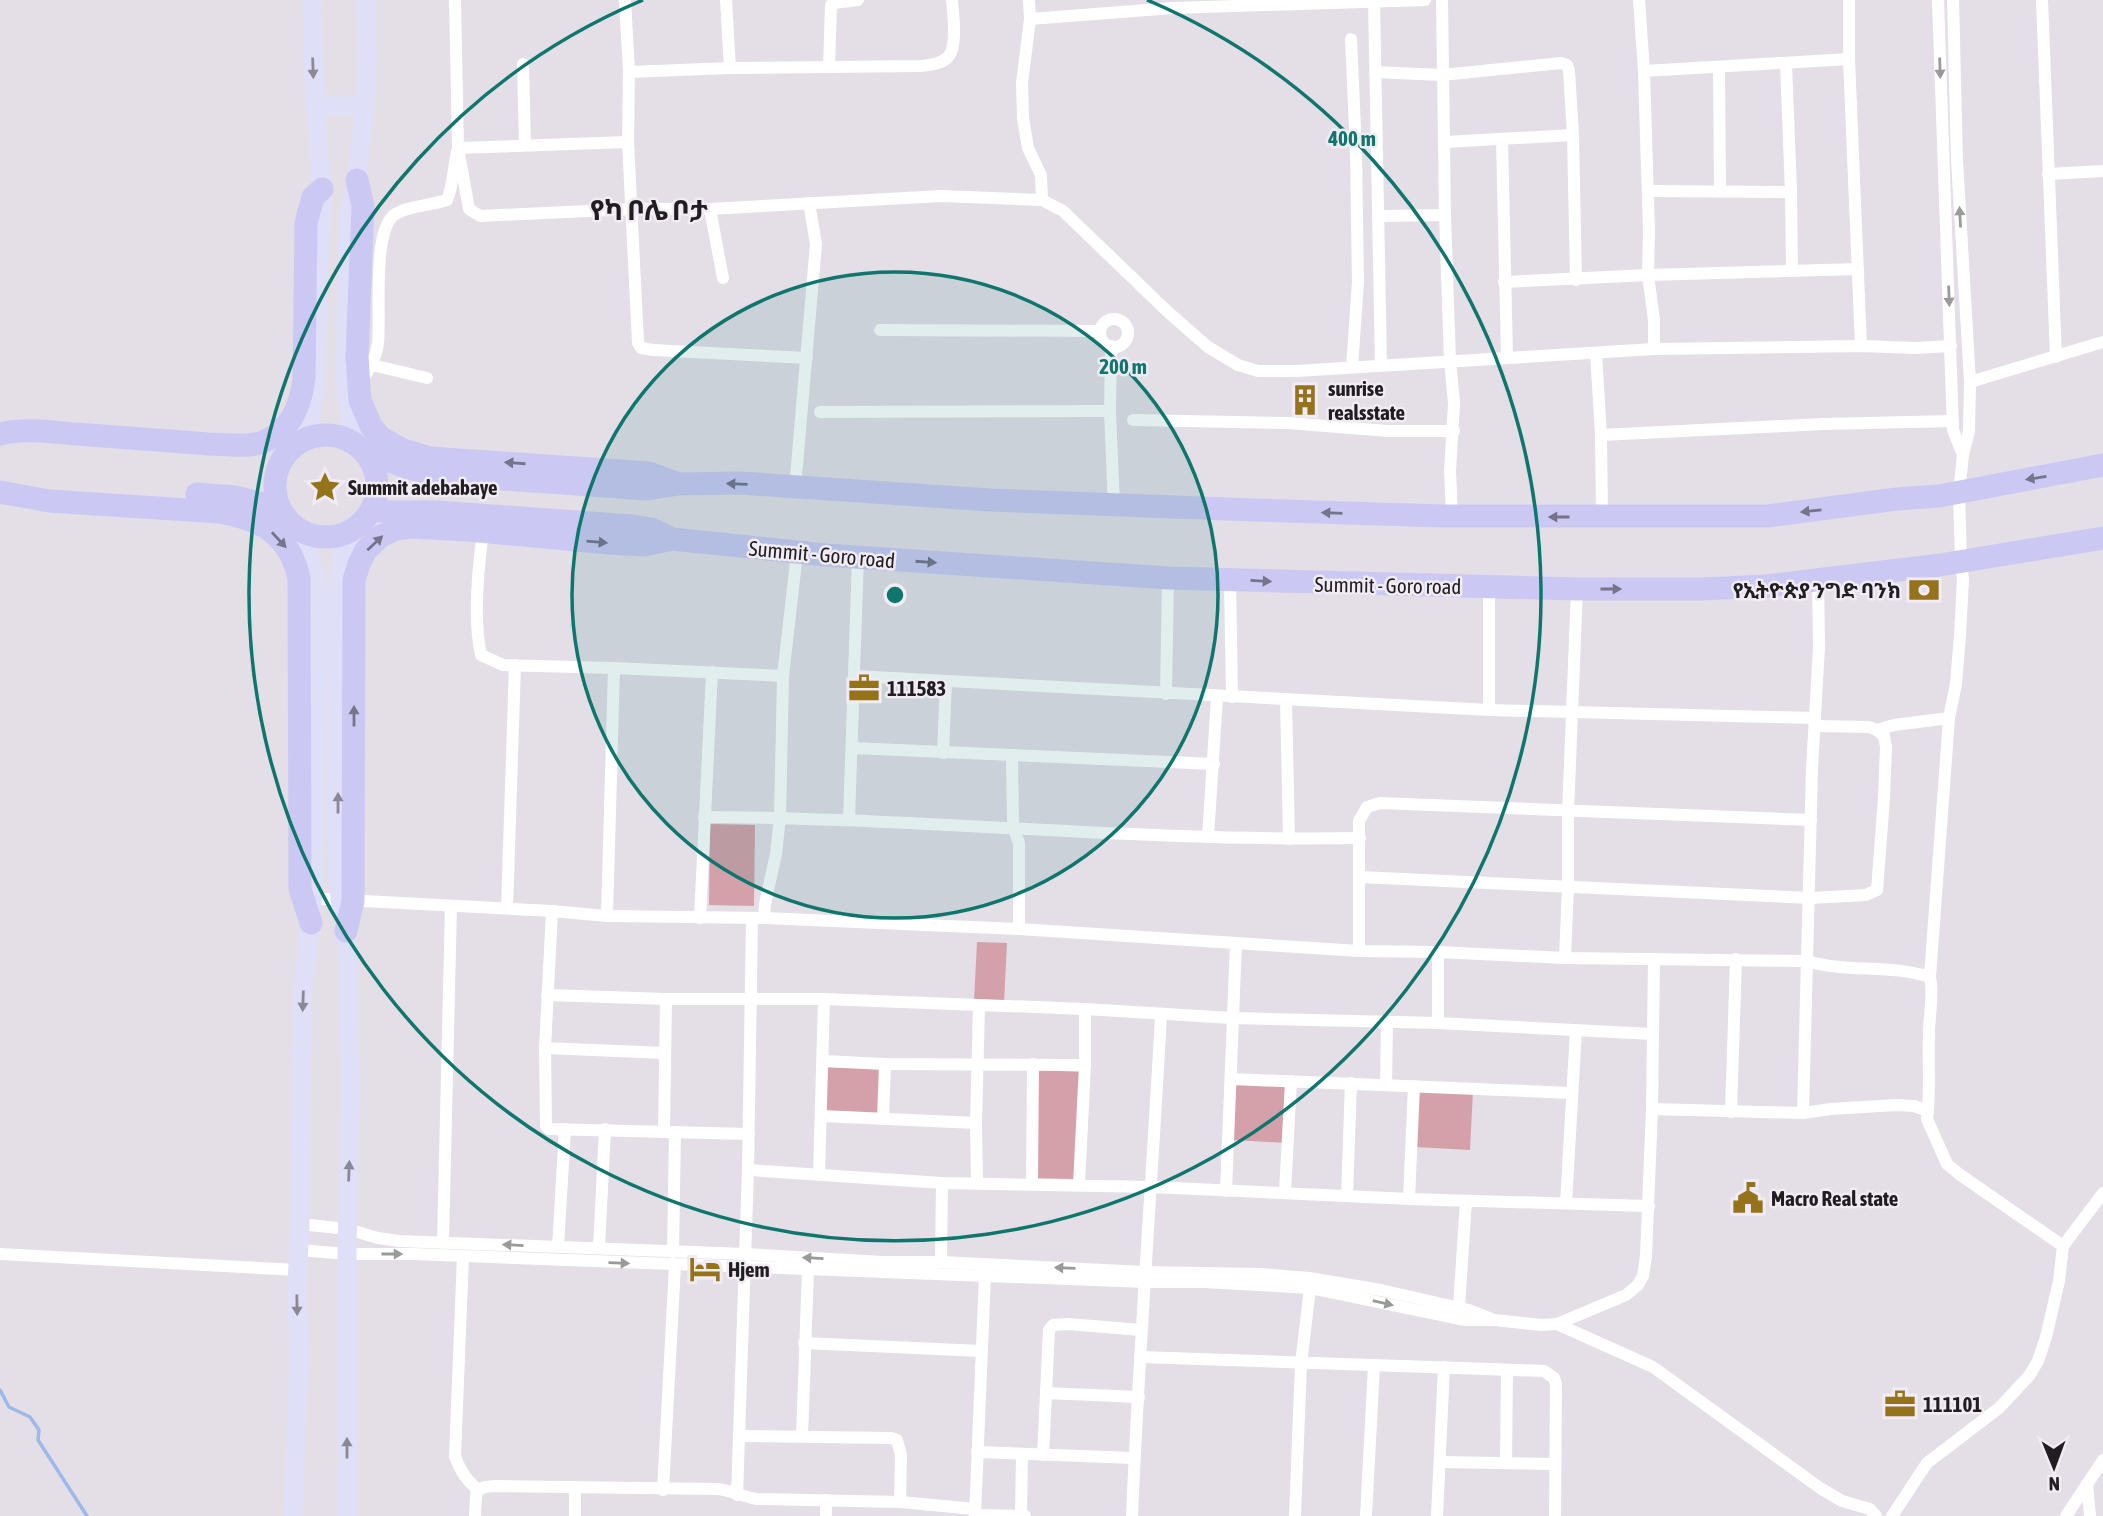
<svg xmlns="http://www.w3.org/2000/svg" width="2103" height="1516" font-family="'Asap Condensed','Noto Sans Ethiopic',sans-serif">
<rect width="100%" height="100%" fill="#e4dee7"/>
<g fill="#d4a1aa">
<polygon points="710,824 755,825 754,906 709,905"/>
<polygon points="977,942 1007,943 1004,1003 974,1001"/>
<polygon points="825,1067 881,1069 880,1118 823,1116"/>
<polygon points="1038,1070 1082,1072 1076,1179 1034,1178"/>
<polygon points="1236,1082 1290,1085 1287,1143 1233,1140"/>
<polygon points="1419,1089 1473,1091 1470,1150 1416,1147"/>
</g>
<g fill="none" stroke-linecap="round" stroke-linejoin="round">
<polyline stroke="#9cb9ea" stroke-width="3.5" points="0,1390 9,1407 30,1417 39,1430 38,1440 87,1516"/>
<g stroke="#fff" stroke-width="12">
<polyline points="455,0 458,148 469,209 480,216 632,209 710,209 941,196 1042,200 1063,211 1168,312 1208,347 1238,365 1258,371 1296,371 1654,349 1861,346 1915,348 1951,346"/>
<polyline points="625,0 629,72"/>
<polyline points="726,0 730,68"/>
<polyline points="1029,0 1030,19 1022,83 1023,118 1028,148 1041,175 1042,200"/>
<polyline points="1374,0 1381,365"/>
<polyline points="1442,0 1445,215 1450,361 1454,403 1450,471 1452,516"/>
<polyline points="1639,0 1644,71 1649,232 1648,275 1654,320 1654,349"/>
<polyline points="1938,0 1953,430 1963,455"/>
<polyline points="2042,0 2056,357"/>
<polyline points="1030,19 1173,8 1425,0"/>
<polyline points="1351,39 1356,151 1358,282 1352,367"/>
<polyline points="1849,59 1861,346"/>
<polyline points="523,64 525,145"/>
<polyline points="1786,64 1791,192 1792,269"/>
<polyline points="829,67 831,5 834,3 858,0"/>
<polyline points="1719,68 1720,191"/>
<polyline points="1644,71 1849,59 1849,0"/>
<polyline points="1375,72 1442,75 1561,63 1567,65 1569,71 1573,135 1576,280"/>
<polyline points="1502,139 1507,357"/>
<polyline points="1445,142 1573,135"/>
<polyline points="2048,174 2103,171"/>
<polyline points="1648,191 1791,192"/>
<polyline points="710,209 723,278"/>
<polyline points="1378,216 1445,215"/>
<polyline points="1504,282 1648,275 1858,269"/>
<circle cx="1114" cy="333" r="14"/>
<polyline points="880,330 1100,331"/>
<polyline points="1111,346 1110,411 1114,506"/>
<polyline points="1596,353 1601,435 1602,517"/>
<path d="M807,358L653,350L641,348L638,343L628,142L629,72L730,68L921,66C930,65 942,64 948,57C958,47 953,14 952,0"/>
<polyline points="372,365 427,378"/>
<polyline points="1970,382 2103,342"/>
<path d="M360,383C369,370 376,359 378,343C381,315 372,233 394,215C406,206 433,205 447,200C454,184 453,166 458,148L628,142"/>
<polyline points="820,412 1110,411"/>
<polyline points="1133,420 1288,423 1388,431 1454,431"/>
<polyline points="1601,435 1823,424 1953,421"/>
<polyline points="795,488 816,244 809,203"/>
<path d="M483,532C478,568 473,619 481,655L503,665L614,668L783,676"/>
<polyline points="1230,580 1232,697"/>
<polyline points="855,676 1489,710 1815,718"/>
<polyline points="1166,694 1168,578"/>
<polyline points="1286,699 1289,839"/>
<polyline points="1489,710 1489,587"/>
<polyline points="1877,730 1894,725 1949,718 1956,684 1960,635 1963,580 1961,561 1959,493 1963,455 1969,431 1970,382 1957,160 1953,0"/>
<polyline points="853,748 1214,764"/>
<polyline points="943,753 946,681"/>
<polyline points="1012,756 1013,827 1019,843 1019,929"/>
<path d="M704,817C923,818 1141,842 1360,838"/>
<polyline points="849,820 858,557"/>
<polyline points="1208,837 1217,697"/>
<polyline points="1360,877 1810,898 1866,895 1877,890 1884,798 1886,747 1884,736 1877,730 1869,727 1815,726"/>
<path d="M307,898L552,911L607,916L764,918L1019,929L1359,951L1438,952L1565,958L1807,961C1846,973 1890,964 1930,977"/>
<polyline points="507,908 515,665"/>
<polyline points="552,911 545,1048 546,1126 549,1129 749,1134"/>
<polyline points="607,916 614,668"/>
<polyline points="700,918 712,672"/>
<polyline points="764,918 765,904 776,854 780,817 783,676 797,553"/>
<polyline points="1359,951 1359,821 1367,807 1380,803 1811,820"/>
<polyline points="1438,952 1438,1023"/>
<polyline points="1565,958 1568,887 1568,812 1577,589"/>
<polyline points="547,995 666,999 824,999 1085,1009 1232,1018 1438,1023 1653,1034"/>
<polyline points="545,1048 665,1053"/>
<polyline points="823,1061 885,1064 1085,1065"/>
<polyline points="1231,1079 1572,1093"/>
<polyline points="1386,1085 1387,1022"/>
<polyline points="1652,1109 1803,1113 1831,1109 1896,1105 1914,1106 1928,1111 1927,1119 1947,1164 1959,1174 2063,1246"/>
<path d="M1928,1111C1930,1085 1928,1059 1929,1033C1929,1015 1934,996 1930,977L1949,718"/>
<polyline points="1731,1112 1736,959"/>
<polyline points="1803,1113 1812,768 1819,647 1818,580"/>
<polyline points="821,1116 976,1123"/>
<polyline points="883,1119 885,1064"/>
<polyline points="664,1132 666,999"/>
<polyline points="748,1170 942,1183 1152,1187 1409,1199 1649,1206"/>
<polyline points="819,1174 824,999"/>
<polyline points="977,1183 976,1123 979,1006"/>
<polyline points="1032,1183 1033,1064"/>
<polyline points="1079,1184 1085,1065 1085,1009"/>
<polyline points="1226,1191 1236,943"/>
<polyline points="1285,1192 1291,1081"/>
<polyline points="1347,1196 1351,1083"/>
<polyline points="1409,1199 1414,1086"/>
<polyline points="1566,1203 1576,1030"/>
<polyline points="300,1224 347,1229 378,1238 399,1241 745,1254 883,1262 941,1262 1145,1272 1261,1274 1309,1278 1381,1290 1469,1310 1492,1319"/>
<polyline points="443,1242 451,906"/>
<polyline points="558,1247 565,1129"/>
<polyline points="599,1248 605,1129"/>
<polyline points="299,1250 347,1254 412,1254 1145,1282 1204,1282 1310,1288 1464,1320 1495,1320 1541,1325 1557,1324 1626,1295 1638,1285 1643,1276 1646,1256 1652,1109 1654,959"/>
<polyline points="673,1252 675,1132"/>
<polyline points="0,1254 298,1270"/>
<path d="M463,1256L455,1456C460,1471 466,1479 478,1490"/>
<polyline points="941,1262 942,1183"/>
<polyline points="1459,1307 1466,1201"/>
<polyline points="1557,1324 1653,1367 1820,1488 1842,1501 1870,1509 1876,1516"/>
<polyline points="804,1343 981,1351"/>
<polyline points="1140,1357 1544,1371 1554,1378 1556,1384 1555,1516"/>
<polyline points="1046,1393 1139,1397"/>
<polyline points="739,1436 891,1438 897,1440 901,1455 900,1502"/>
<polyline points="802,1436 808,1270"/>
<polyline points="977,1452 1133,1458"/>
<polyline points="1043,1455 1049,1330 1053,1325 1068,1324 1141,1330"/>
<polyline points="1440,1462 1555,1464"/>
<polyline points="1506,1462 1507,1370"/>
<polyline points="2087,1484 2090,1516"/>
<path d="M478,1490L485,1487L496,1486L717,1489C731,1490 743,1497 757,1499L900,1502L975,1509"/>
<polyline points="663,1490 675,1265"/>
<polyline points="737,1495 748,1170 752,918"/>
<polyline points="975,1515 1025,1516"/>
<polyline points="475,1516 476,1496 478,1490"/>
<polyline points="575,1516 575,1488"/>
<polyline points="826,1516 826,1500"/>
<polyline points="975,1516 985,1275"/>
<polyline points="1021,1516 1022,1455"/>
<path d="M1132,1516C1139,1349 1152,1182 1161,1015"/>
<polyline points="1295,1516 1301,1364 1310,1288"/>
<polyline points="1366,1516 1374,1366"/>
<polyline points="1437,1516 1444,1367"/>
<polyline points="1892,1516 1927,1463 1999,1408 2029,1376 2038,1361 2046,1337 2059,1281 2063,1246 2103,1193"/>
<polyline points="2066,1516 2103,1460"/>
</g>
<g stroke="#e0dff8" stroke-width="19">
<polyline points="315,106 365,106"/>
<polyline points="303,440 310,421 315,390 322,189 315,106 312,0"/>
<polyline points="354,443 345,386 347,255 348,217 357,180 365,106 367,61 366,0"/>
<polyline points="293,1516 299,1359 297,1285 300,1224 302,1000 314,886 318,598 315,573 300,531"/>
<polyline points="347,1516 347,1254 350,1085 347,944 338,885 336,593 342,557 348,533"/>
</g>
<g stroke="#cbc9f4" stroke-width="23">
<polyline points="357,180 363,206 357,357 360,400 371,426 380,437 403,450 430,458 649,473 676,483"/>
<path d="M0,434C24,428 50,432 75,434C120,437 165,441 209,444C226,444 247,448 263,442C291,431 301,405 304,378L306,223L313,197L322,189"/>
<circle cx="326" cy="486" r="51"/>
<polyline points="365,452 408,468 433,474 647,489 679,484 740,483 990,500 1253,510 1441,516 1768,516 1897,499 1939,496 2103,465"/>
<path d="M0,492L49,501L220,512C262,520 289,534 299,578L300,889L311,923"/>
<polyline points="197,494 235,497 279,508"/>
<path d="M372,510C394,514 415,511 437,512L632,526L651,529L672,539"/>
<polyline points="346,931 353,901 354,580 359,564 366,550 381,536 396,529 411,527 468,530 609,543 645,545 672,539 826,555 1168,578 1577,589 1701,589 1767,586 1940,565 2103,538"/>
</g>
</g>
<defs><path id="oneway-solid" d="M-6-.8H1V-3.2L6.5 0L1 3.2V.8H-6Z" transform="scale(1.75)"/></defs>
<g fill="#8a8897">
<use href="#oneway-solid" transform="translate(313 68) rotate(88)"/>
<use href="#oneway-solid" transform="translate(338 803) rotate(-90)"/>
<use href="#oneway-solid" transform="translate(303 1001) rotate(92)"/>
<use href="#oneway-solid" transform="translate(349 1171) rotate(-88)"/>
<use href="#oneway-solid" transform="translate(297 1305) rotate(89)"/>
<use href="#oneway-solid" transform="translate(347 1448) rotate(-90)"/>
</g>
<g fill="#9b9a9b">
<use href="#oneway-solid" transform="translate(1940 68) rotate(88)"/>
<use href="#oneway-solid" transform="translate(1960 217) rotate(-93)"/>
<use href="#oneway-solid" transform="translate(1949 296) rotate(88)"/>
<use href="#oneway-solid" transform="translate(513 1245) rotate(-177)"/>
<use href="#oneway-solid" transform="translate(392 1254)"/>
<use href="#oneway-solid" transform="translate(813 1258) rotate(-177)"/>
<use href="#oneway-solid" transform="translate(619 1263) rotate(2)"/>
<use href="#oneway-solid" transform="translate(1065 1268) rotate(-178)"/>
<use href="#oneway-solid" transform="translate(1383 1303) rotate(13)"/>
</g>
<g fill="#76748a">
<use href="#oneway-solid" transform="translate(515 463) rotate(-176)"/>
<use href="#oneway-solid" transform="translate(2036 478) rotate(171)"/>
<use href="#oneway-solid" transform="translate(737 484) rotate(-178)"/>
<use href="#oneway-solid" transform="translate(1811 511) rotate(174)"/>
<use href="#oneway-solid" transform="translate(1332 513) rotate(-178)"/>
<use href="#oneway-solid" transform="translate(1559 517) rotate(-180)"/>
<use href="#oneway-solid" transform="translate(279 540) rotate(47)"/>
<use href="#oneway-solid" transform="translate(597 542) rotate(5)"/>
<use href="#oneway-solid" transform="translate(375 543) rotate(-43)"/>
<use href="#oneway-solid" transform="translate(926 562) rotate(4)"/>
<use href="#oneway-solid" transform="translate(1261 581) rotate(3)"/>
<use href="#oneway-solid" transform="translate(1611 589)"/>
<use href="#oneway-solid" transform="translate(354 716) rotate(-90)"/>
</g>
<circle cx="895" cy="595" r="323" fill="#0f766e" fill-opacity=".12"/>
<g fill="none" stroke="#0f766e" stroke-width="3.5">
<circle cx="895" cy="595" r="323"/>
<path d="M1147 0A646 646 0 1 1 643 0"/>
</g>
<defs>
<symbol id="building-bare" viewBox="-9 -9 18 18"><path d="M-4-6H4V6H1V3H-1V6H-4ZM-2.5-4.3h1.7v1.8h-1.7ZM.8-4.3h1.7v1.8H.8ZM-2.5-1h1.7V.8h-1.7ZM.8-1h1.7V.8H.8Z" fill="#94731b" stroke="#f1ebf4" stroke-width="2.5" paint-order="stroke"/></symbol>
<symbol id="sight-bare" viewBox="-9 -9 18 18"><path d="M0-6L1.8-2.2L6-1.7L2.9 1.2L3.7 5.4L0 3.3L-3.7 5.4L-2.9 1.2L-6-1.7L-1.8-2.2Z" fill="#94731b" stroke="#f1ebf4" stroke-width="2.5" paint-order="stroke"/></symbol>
<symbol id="bank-bare" viewBox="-9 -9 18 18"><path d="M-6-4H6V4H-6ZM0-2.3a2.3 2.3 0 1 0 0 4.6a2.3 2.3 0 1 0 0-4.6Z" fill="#94731b" stroke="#f1ebf4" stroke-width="2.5" paint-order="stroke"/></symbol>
<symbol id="office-bare" viewBox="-9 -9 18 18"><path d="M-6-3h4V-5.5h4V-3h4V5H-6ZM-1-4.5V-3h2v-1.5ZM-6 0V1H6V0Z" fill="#94731b" stroke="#f1ebf4" stroke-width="2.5" paint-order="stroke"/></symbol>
<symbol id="civic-bare" viewBox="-9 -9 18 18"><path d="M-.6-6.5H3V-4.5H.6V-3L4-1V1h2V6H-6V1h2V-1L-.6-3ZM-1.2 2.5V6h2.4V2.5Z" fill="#94731b" stroke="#f1ebf4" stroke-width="2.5" paint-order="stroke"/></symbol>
<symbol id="hotel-bare" viewBox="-9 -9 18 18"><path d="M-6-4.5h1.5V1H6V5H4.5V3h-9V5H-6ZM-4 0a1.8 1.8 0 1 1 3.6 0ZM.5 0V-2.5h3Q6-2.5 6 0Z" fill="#94731b" stroke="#f1ebf4" stroke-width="2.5" paint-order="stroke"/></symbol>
</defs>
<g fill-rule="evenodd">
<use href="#building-bare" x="1283" y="378" width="44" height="44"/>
<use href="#sight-bare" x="303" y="465" width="44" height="44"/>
<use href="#bank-bare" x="1902" y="568" width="44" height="44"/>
<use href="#office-bare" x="842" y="666" width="44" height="44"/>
<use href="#civic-bare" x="1726" y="1176" width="44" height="44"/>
<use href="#hotel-bare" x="683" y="1247" width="44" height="44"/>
<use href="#office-bare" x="1878" y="1382" width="44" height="44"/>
</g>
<g text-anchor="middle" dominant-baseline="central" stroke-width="5" stroke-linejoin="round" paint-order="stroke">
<g font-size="21" font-weight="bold" fill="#201e21" stroke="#f1ebf4" text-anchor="start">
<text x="1328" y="388">sunrise<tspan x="1328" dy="24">realsstate</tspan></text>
<text x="348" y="487">Summit adebabaye</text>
<text x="1901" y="590" text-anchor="end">የኢትዮጵያ ንግድ ባንክ</text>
<text x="887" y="688">111583</text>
<text x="1771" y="1198">Macro Real state</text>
<text x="728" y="1269">Hjem</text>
<text x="1923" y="1404">111101</text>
</g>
<g font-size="21" fill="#201e21" stroke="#f1ebf4">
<text transform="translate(822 554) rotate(5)">Summit - Goro road</text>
<text transform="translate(1388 585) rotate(1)">Summit - Goro road</text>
</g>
<g font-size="28" font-weight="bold" fill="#201e21" stroke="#f1ebf4">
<text x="649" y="210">የካ ቦሌ ቦታ</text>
</g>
</g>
<circle cx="895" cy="595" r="10" fill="#0f766e" stroke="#f1ebf4" stroke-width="3.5"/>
<g font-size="21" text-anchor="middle" font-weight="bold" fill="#0f766e" stroke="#f1ebf4" stroke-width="5" stroke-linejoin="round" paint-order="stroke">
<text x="1352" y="146">400 m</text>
<text x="1123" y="374">200 m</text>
</g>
<g transform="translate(2054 1467) rotate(179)" stroke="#f1ebf4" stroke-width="5" paint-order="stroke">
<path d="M0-5L12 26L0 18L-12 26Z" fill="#201e21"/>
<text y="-10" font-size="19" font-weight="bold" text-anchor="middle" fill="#201e21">N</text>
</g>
</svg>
